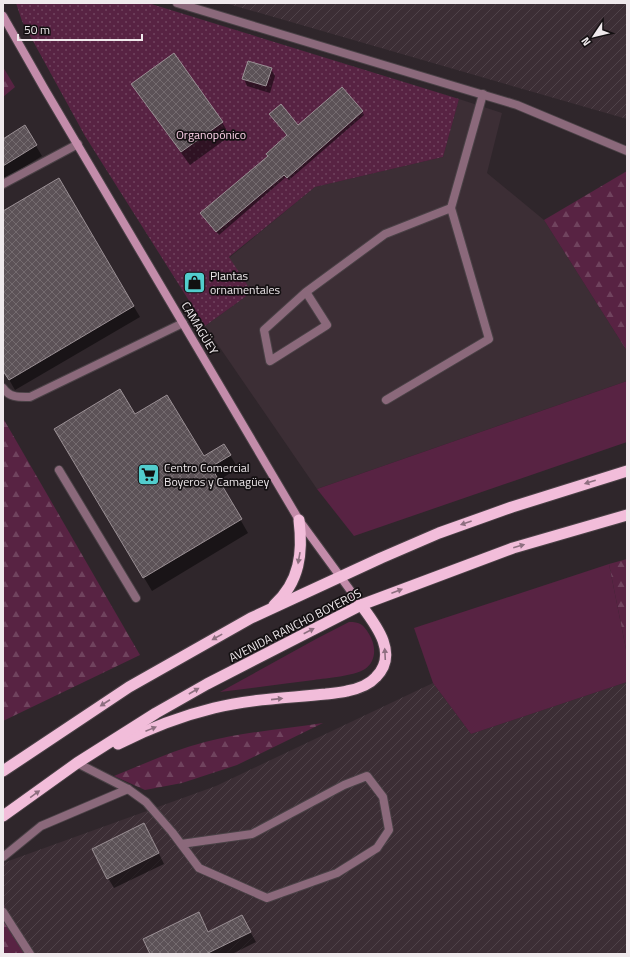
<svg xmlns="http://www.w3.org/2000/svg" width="630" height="957" font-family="'Titillium Web',sans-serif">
<defs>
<pattern id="industrial-furrows" width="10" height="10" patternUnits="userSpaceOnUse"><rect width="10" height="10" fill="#3c2e35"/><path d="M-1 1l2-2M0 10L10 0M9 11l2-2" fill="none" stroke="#4f4249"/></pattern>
<pattern id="forest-firs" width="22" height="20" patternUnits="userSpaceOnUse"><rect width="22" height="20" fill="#582343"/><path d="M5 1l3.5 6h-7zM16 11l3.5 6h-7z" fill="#70435e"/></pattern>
<pattern id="park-dots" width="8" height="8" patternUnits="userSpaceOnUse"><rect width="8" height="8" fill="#582343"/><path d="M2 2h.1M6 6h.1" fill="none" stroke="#70435e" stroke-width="1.8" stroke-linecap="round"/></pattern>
<pattern id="building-cross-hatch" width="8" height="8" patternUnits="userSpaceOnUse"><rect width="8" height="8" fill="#5c5257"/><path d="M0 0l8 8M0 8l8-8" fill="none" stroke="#746b6f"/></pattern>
</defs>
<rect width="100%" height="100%" fill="#2f262b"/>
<polygon fill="#3c2e35" points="459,99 502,113 487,173 544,220 627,351 627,381 317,489 205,326 252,292 229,258 315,187 443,157"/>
<g fill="url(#industrial-furrows)">
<polygon points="225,3 627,3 627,119"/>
<polygon points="627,682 627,954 35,954 3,904 3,863 216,786 433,683 471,734"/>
</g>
<g fill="#582343">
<polygon points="627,381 627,442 354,536 317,489"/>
<polygon points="609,564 627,654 627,682 471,734 433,683 414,628"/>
<path d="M349,622C360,622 363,624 369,634C376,645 377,661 365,669C354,676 327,678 314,680C283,684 251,688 220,692L316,639Z"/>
</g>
<g fill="url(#forest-firs)">
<polygon points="3,67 15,87 3,97"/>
<polygon points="627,171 627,351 544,220"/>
<polygon points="3,418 140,655 3,721"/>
<polygon points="627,559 627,654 609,564"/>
<path d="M323,723L237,765L182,783L145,790L114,776C144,764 174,750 205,742C243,732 284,729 323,723Z"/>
<polygon points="3,904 35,954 3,954"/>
</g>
<polygon fill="url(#park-dots)" points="16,3 148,3 459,99 443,157 315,187 229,257 252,292 205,326 85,136 22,21"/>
<g fill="#0007">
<polygon points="271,69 275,76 270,93 247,86 244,79"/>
<polygon points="133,84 222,122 230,136 190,165 141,98"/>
<polygon points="362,111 364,115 289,180 286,177 219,235 203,217 201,213 268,156 287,136 272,117 298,127"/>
<polygon points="3,140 36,146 42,156 3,180"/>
<polygon points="59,180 140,317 15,390 3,369 3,213"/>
<polygon points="135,415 204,458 230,455 238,468 218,481 248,533 152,591 63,442"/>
<polygon points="150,835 164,864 114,888 108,878"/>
<polygon points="199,914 209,932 247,926 256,942 232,954 151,954"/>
</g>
<g fill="url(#building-cross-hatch)" stroke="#9b9095">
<polygon points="174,53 223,122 181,152 131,84"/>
<polygon points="248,61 272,68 266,86 242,79"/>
<polygon points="342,87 363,111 287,178 284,175 216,232 200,213 268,156 266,154 287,135 269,114 281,104 298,125"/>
<polygon points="25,125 37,145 3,166 3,139"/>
<polygon points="59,178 134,306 9,380 3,371 3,211"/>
<polygon points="120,389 135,414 167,395 204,456 224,444 231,455 211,467 242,519 143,578 54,429"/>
<polygon points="144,823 159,853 107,879 92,849"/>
<polygon points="199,912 208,932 242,915 251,932 206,954 150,954 143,939"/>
</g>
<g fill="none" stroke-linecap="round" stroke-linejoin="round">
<defs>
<g id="service">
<polyline points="3,184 78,144"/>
<polyline points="451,208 483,94"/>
<polyline points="306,292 327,325 270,361 264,330 306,292 385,234 451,208 489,339 386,400"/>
<path d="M3,388C10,398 19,397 30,397L183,323"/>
<polyline points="59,470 136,598"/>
<polyline points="77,763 128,789 146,802 172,832 199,868 267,898 337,873 377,848 389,830 383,797 367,776 344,785 252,834 181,844"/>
<polyline points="3,857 41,826 128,789"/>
</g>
<g id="minor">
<polyline points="177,3 517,105 627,151"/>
<polyline points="3,912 30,954"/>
</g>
<polyline id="secondary" points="3,16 44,88 299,520 361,605"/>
<g id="trunk">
<path d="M274,605C300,582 303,552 299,520"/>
<path d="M118,744C148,729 181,716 214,708C250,699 289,698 326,694C332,693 340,693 347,691C357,689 369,685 376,677C399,654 376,625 361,605"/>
<polyline points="3,771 129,687 251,618 381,558 439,533 512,507 627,471"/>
<polyline points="3,816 77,763 156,713 207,684 361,605 513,548 627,515"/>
</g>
</defs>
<use href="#service" stroke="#4a4146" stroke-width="10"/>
<use href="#minor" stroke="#4a4146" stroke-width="10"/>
<use href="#secondary" stroke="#4a4146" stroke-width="10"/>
<use href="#trunk" stroke="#4a4146" stroke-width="13"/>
<use href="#service" stroke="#8b697b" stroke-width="8"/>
<use href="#minor" stroke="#8b697b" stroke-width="8"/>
<use href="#secondary" stroke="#c38caa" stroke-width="8"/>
<use href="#trunk" stroke="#f2bdda" stroke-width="11"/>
</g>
<defs><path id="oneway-solid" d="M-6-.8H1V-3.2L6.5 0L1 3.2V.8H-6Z"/></defs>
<g fill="#8e6f80">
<use href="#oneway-solid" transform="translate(590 482) rotate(163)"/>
<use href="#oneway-solid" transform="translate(466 523) rotate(161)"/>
<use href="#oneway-solid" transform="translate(519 546) rotate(-16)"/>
<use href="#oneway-solid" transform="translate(299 558) rotate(100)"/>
<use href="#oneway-solid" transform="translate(397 591) rotate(-21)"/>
<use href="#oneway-solid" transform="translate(309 631) rotate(-27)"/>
<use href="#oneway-solid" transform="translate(217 637) rotate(151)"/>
<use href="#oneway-solid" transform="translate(385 654) rotate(-93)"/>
<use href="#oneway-solid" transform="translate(194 691) rotate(-30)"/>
<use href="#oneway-solid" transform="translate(277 699) rotate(-6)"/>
<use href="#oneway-solid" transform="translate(105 703) rotate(147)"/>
<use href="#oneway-solid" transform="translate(151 729) rotate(-22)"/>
<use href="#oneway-solid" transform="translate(35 794) rotate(-36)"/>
</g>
<defs>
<symbol id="shop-square" viewBox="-11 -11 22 22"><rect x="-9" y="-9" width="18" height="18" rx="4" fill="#52cdcd" stroke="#141012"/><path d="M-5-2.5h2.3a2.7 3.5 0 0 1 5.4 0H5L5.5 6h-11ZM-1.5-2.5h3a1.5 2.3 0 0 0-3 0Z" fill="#111"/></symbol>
<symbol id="supermarket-square" viewBox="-11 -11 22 22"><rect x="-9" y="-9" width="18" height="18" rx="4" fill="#52cdcd" stroke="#141012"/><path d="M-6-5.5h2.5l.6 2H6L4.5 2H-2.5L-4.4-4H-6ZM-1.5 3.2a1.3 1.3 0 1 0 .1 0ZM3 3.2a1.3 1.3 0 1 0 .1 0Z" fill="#111"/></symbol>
</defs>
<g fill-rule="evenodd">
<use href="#shop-square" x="182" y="270" width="25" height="25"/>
<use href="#supermarket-square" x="136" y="462" width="25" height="25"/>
</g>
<g text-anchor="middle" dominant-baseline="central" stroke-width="3.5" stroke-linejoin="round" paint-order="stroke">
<g font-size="12" fill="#fdd1e8" stroke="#141012">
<text x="211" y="134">Organopónico</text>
</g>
<g font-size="12" fill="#efe9ec" stroke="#141012" text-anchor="start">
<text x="210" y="275">Plantas<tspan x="210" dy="14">ornamentales</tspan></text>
<text x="164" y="467">Centro Comercial<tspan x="164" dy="14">Boyeros y Camagüey</tspan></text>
</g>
<g font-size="12" fill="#efe9ec" stroke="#141012">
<text transform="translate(200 328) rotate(59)">CAMAGÜEY</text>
<text transform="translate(295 625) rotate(-27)">AVENIDA RANCHO BOYEROS</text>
</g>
</g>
<rect width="630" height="957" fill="none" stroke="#efe9ec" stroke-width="8"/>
<g transform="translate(594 36) rotate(235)" stroke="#141012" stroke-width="3" paint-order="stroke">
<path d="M0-3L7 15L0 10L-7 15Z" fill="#efe9ec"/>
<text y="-6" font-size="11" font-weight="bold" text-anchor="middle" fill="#efe9ec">N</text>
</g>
<path d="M18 34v6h124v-6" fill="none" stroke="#efe9ec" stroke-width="2"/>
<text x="24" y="34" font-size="12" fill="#efe9ec" stroke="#141012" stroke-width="3" paint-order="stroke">50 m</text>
</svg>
